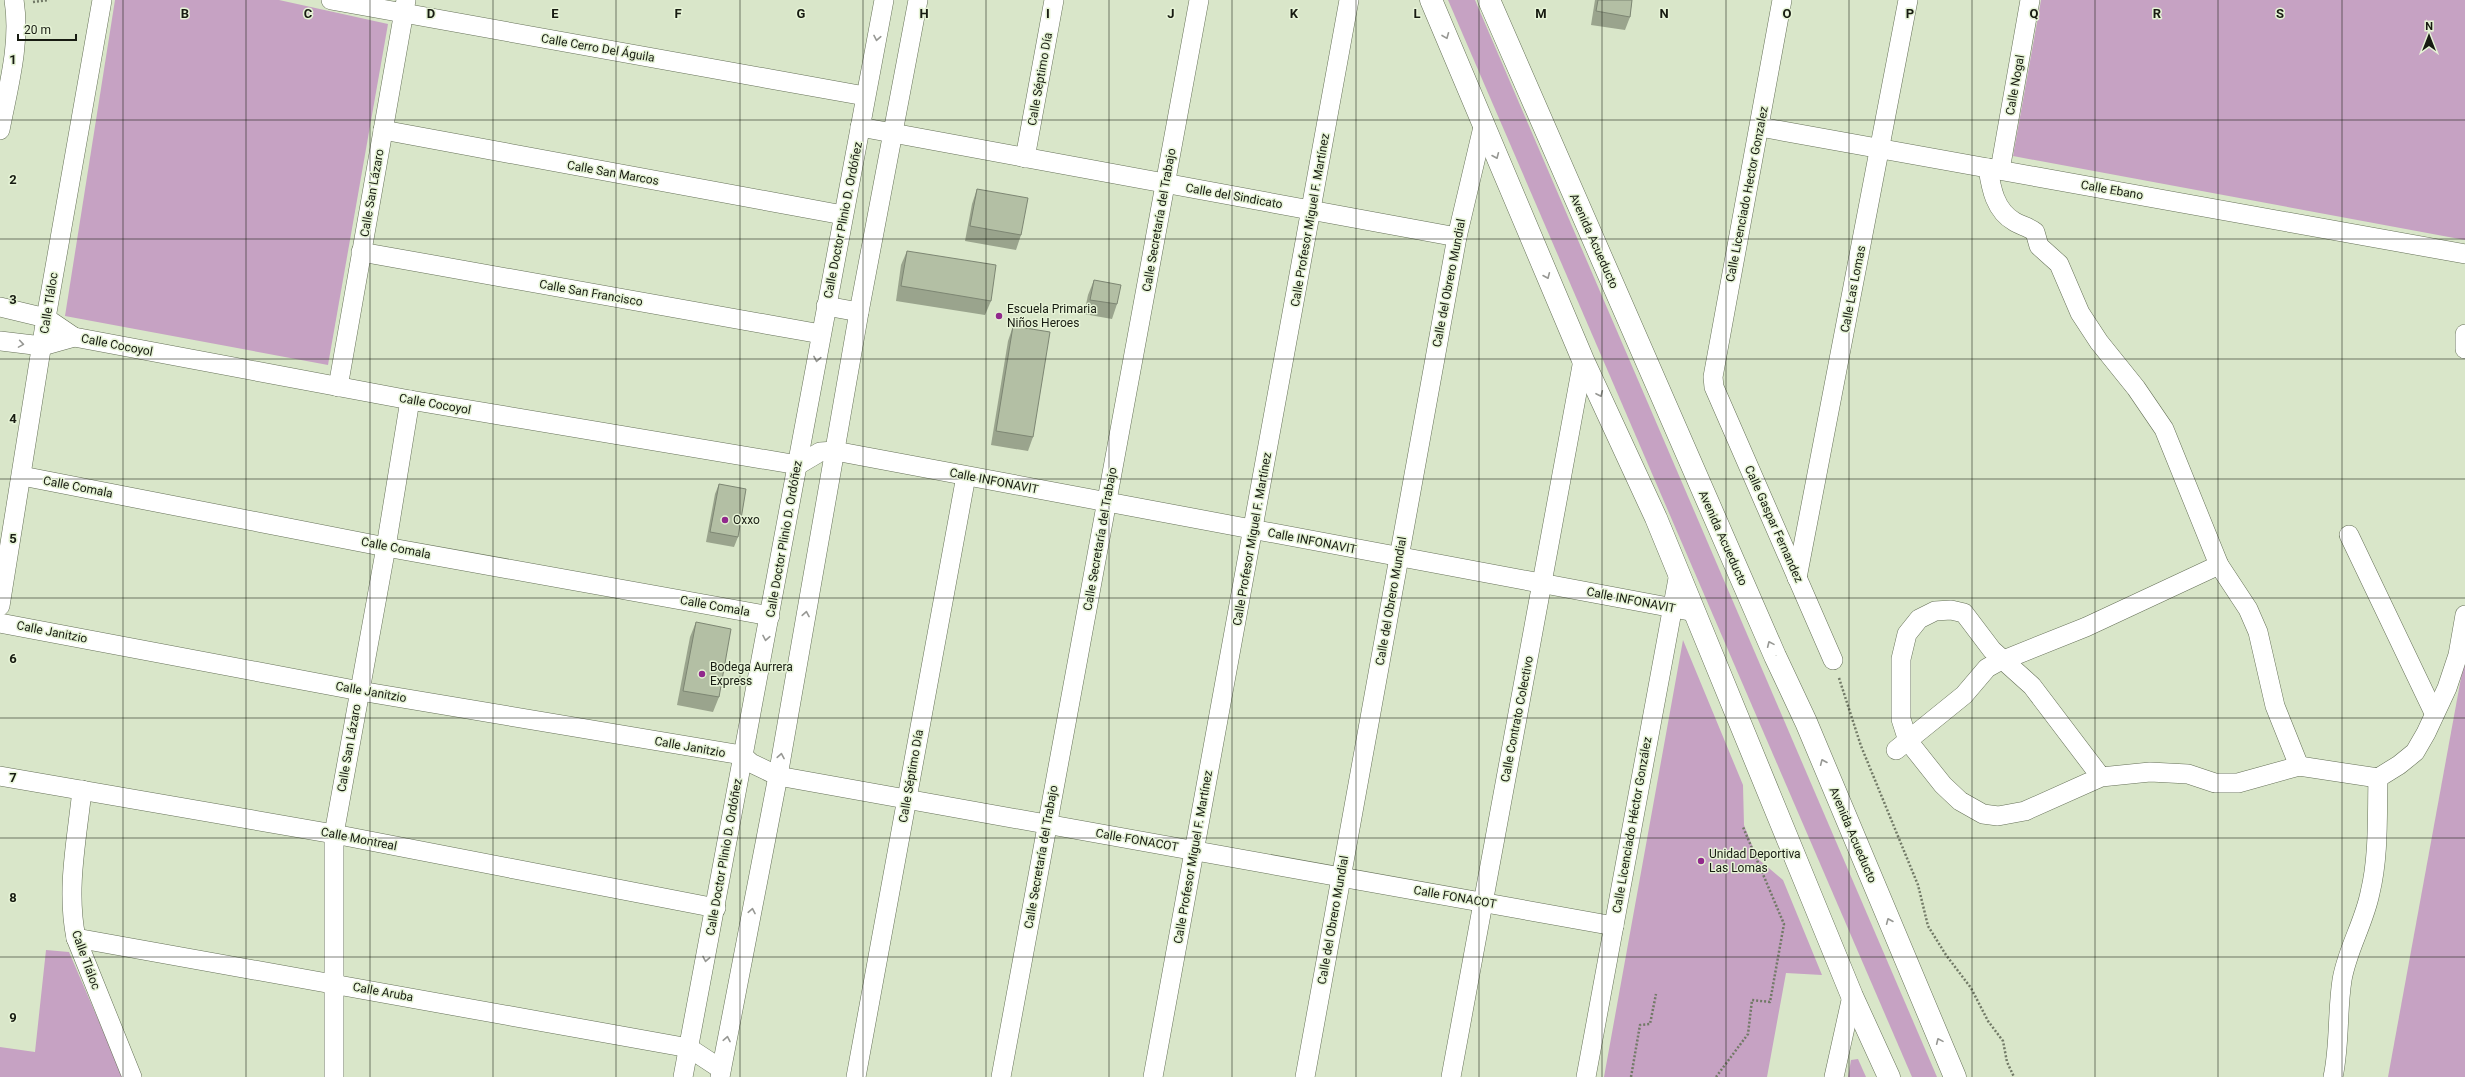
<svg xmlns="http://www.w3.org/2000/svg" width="2465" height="1077" font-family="Roboto,sans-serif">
<rect width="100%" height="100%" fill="#d9e6c9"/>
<g fill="#c6a2c3">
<polygon points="115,0 279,0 388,24 328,365 65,316"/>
<polygon points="1448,0 1475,0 1937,1077 1912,1077"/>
<polygon points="2041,0 2465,0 2465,240 2013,156"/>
<polygon points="1683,640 1743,785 1744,825 1757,858 1783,880 1822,975 1786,973 1767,1077 1604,1077"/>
<polygon points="2465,656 2465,1077 2388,1077"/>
<polygon points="46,950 69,952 123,1077 0,1077 0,1047 35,1052"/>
<polygon points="1858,1059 1866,1077 1848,1077 1851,1060"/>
</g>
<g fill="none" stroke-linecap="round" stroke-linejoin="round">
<defs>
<g id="minor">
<polyline points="331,0 865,96"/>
<polyline points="1782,0 1713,377 1714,387 1833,660"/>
<polyline points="860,127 1457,237"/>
<polyline points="1760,127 2465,254"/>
<path d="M0,130C8,88 21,43 14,0"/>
<polyline points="383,130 843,215"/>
<polyline points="1025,158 1054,0"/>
<path d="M1988,168C1991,188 1995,211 2015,222C2022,226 2029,227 2035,232L2039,246L2059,264L2080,313L2099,342L2136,388L2164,429L2219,565L2248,609L2258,632L2275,706L2299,766"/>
<polyline points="2000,170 2030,0"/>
<polyline points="361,252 821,334"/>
<polyline points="826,306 859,312"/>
<polyline points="0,307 46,318 74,337 410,400 798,465 820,452 835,451 1695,612"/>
<polyline points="2465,334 2465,349"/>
<polyline points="0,341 42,346 74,337"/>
<polyline points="338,387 406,0"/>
<polyline points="22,476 386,547 770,616"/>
<polyline points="2349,535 2434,713"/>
<polyline points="1797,578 1908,0"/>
<polyline points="0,606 46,318 102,0"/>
<polyline points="0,623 360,691 742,755 751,763 778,776 1614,926"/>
<polyline points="1896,750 1964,695 1987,668 1996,663 2086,627 2219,565"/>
<polyline points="0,776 334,834 716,908"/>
<polyline points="2101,777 2032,686 1992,650 1964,613 1951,610 1935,611 1919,619 1907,634 1901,659 1901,719 1908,741 1943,785 1960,801 1983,814 1998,816 2025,811 2101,777 2150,772 2188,774 2215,783 2238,783 2299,766 2378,778 2399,765 2415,752 2426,733 2447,688 2458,655 2465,615"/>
<path d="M82,790C77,839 66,889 76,938L132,1077"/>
<polyline points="76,938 689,1048 721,1069"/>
<polyline points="334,1077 334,834 386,547 410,400"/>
<polyline points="683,1077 884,0"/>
<polyline points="720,1077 778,776 859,312 918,0"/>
<polyline points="856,1077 966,476"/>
<polyline points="1001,1077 1199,0"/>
<polyline points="1153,1077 1349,0"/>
<polyline points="1305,1077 1457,237 1483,127"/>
<polyline points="1451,1077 1583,360"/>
<polyline points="1586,1077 1679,573"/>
<polyline points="1834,1077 1852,996"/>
<path d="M2333,1077C2340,1045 2337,1012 2342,980C2347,950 2364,923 2370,893C2379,856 2377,816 2378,778"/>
</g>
<g id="major">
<polyline points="1431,0 1583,360 1656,518 1852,996 1889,1077"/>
<polyline points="1489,0 1775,656 1806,722 1955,1077"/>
</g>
</defs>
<use href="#minor" stroke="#657057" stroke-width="20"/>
<use href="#major" stroke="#657057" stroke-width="23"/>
<g stroke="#717966" stroke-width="2.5" stroke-dasharray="2 2" stroke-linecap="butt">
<polyline points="33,2 49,0"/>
<polyline points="1839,678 1861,746 1918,885 1928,926 1946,955 1971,988 1988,1021 2003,1041 2007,1062 2014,1077"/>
<polyline points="1631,1077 1640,1025 1650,1024 1656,994"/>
<polyline points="1716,1077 1748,1034 1752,1000 1770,1002 1784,924 1743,827"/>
</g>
<use href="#minor" stroke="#fff" stroke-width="19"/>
<use href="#major" stroke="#fff" stroke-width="22"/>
</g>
<g fill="#9aa48d">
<polygon points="1595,0 1632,0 1630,17 1625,30 1591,25"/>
<polygon points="977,189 1021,235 1016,250 965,241 972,204"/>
<polygon points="907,251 991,301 985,315 896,301 901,265"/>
<polygon points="1094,280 1117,304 1112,319 1084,314 1088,295"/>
<polygon points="1013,326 1033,437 1028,451 991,445 1008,341"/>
<polygon points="719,484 738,537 734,547 706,542 715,494"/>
<polygon points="696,622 719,697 713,712 677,705 690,637"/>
</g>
<g fill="#b3bfa4" stroke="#7d8673">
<polygon points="1598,0 1632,0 1630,17 1596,11"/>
<polygon points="977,189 1028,198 1021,235 970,226"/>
<polygon points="907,251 996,265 991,301 901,286"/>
<polygon points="1094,280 1121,285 1117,304 1090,300"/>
<polygon points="1013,326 1050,332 1033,437 996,431"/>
<polygon points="719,484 746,489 738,537 710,532"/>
<polygon points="696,622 731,629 719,697 683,691"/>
</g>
<defs><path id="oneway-chevron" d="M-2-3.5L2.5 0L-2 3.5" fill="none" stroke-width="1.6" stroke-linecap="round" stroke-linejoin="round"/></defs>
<g stroke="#979894">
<use href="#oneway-chevron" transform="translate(1446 36) rotate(68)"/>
<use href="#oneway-chevron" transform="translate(877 38) rotate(101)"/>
<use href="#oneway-chevron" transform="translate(1496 156) rotate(67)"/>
<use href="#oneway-chevron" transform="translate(1547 276) rotate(67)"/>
<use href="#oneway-chevron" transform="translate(21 344) rotate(9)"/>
<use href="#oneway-chevron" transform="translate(817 359) rotate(100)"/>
<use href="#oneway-chevron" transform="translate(1600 394) rotate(65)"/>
<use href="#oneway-chevron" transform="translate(806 614) rotate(-80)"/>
<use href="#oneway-chevron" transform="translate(766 638) rotate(101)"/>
<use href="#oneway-chevron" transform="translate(1770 644) rotate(-114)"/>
<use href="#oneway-chevron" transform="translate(781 756) rotate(-80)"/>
<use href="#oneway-chevron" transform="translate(1823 762) rotate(-113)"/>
<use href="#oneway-chevron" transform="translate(752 911) rotate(-79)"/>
<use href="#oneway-chevron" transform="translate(1889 921) rotate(-113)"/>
<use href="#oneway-chevron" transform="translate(706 959) rotate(101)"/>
<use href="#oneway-chevron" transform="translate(727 1039) rotate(-79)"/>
<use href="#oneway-chevron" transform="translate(1939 1041) rotate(-114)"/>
</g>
<path fill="none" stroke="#171b11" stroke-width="1" stroke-opacity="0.55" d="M123,0V1077M246,0V1077M370,0V1077M493,0V1077M616,0V1077M740,0V1077M863,0V1077M986,0V1077M1109,0V1077M1232,0V1077M1356,0V1077M1479,0V1077M1602,0V1077M1726,0V1077M1849,0V1077M1972,0V1077M2095,0V1077M2218,0V1077M2342,0V1077M0,120H2465M0,239H2465M0,359H2465M0,479H2465M0,598H2465M0,718H2465M0,838H2465M0,957H2465"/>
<g fill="#91288c" stroke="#e6f3d6" stroke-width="1.5">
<circle cx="999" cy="316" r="4"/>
<circle cx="725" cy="520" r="4"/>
<circle cx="702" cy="674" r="4"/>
<circle cx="1701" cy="861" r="4"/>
</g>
<g text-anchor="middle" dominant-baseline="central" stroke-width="3" stroke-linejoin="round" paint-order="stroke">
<g font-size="12" fill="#171b11" stroke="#e6f3d6">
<text transform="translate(598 48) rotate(10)">Calle Cerro Del Águila</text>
<text transform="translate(1040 79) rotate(-80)">Calle Séptimo Día</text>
<text transform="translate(2015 85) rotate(-80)">Calle Nogal</text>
<text transform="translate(613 173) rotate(10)">Calle San Marcos</text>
<text transform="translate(2112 190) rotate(10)">Calle Ebano</text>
<text transform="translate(372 193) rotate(-80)">Calle San Lázaro</text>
<text transform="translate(1747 194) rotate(-79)">Calle Licenciado Hector Gonzalez</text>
<text transform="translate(1234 196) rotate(10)">Calle del Sindicato</text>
<text transform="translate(843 220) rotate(-79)">Calle Doctor Plinio D. Ordóñez</text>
<text transform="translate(1159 220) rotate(-80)">Calle Secretaría del Trabajo</text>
<text transform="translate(1310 220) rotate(-80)">Calle Profesor Miguel F. Martínez</text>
<text transform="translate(1594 241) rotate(66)">Avenida Acueducto</text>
<text transform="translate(1449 283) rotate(-79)">Calle del Obrero Mundial</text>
<text transform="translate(1853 289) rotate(-79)">Calle Las Lomas</text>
<text transform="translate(591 293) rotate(10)">Calle San Francisco</text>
<text transform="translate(49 303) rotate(-81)">Calle Tláloc</text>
<text transform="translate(117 345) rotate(11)">Calle Cocoyol</text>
<text transform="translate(435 404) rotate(10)">Calle Cocoyol</text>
<text transform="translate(994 481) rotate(11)">Calle INFONAVIT</text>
<text transform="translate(78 487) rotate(11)">Calle Comala</text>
<text transform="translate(1774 524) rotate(66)">Calle Gaspar Fernandez</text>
<text transform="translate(1723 538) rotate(66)">Avenida Acueducto</text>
<text transform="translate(784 539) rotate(-80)">Calle Doctor Plinio D. Ordóñez</text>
<text transform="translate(1100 539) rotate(-80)">Calle Secretaría del Trabajo</text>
<text transform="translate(1252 539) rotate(-80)">Calle Profesor Miguel F. Martínez</text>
<text transform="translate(1312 541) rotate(11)">Calle INFONAVIT</text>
<text transform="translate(396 548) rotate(11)">Calle Comala</text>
<text transform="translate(1631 600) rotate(11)">Calle INFONAVIT</text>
<text transform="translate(1391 601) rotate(-80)">Calle del Obrero Mundial</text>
<text transform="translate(715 606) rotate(10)">Calle Comala</text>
<text transform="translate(52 632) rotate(11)">Calle Janitzio</text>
<text transform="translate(371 692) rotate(10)">Calle Janitzio</text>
<text transform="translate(1517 719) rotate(-79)">Calle Contrato Colectivo</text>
<text transform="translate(690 747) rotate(10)">Calle Janitzio</text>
<text transform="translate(349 748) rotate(-80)">Calle San Lázaro</text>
<text transform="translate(911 776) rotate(-80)">Calle Séptimo Día</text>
<text transform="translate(1632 825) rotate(-80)">Calle Licenciado Héctor González</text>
<text transform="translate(1853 835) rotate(67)">Avenida Acueducto</text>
<text transform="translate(359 839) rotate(11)">Calle Montreal</text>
<text transform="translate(1137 840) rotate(10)">Calle FONACOT</text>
<text transform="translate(724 857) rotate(-80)">Calle Doctor Plinio D. Ordóñez</text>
<text transform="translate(1041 857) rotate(-80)">Calle Secretaría del Trabajo</text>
<text transform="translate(1193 857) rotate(-80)">Calle Profesor Miguel F. Martínez</text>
<text transform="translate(1455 897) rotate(10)">Calle FONACOT</text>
<text transform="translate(1333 920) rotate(-80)">Calle del Obrero Mundial</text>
<text transform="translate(86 960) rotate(70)">Calle Tláloc</text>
<text transform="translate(383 992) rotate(10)">Calle Aruba</text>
</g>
<g font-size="12" fill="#171b11" stroke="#e6f3d6" text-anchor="start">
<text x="1007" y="309">Escuela Primaria<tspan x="1007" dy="14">Niños Heroes</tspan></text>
<text x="733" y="520">Oxxo</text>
<text x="710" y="667">Bodega Aurrera<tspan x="710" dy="14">Express</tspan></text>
<text x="1709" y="854">Unidad Deportiva<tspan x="1709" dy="14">Las Lomas</tspan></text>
</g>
</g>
<g font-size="13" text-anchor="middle" font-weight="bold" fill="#171b11" stroke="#e6f3d6" stroke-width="3" stroke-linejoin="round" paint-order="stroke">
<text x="185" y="18">B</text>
<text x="308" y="18">C</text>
<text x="431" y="18">D</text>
<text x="555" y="18">E</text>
<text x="678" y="18">F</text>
<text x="801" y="18">G</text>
<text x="924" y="18">H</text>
<text x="1048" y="18">I</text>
<text x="1171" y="18">J</text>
<text x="1294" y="18">K</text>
<text x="1417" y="18">L</text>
<text x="1541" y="18">M</text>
<text x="1664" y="18">N</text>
<text x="1787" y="18">O</text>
<text x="1910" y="18">P</text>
<text x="2034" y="18">Q</text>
<text x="2157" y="18">R</text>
<text x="2280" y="18">S</text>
<text x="13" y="64">1</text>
<text x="13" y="184">2</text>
<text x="13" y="304">3</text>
<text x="13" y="423">4</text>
<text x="13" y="543">5</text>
<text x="13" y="663">6</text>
<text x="13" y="782">7</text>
<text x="13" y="902">8</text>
<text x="13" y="1022">9</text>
</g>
<g transform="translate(2429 36)" stroke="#e6f3d6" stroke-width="3" paint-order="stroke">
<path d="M0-3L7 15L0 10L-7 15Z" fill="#171b11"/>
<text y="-6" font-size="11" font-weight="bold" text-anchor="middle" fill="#171b11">N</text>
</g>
<path d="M18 34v6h58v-6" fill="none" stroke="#171b11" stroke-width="2"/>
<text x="24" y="34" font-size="12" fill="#171b11" stroke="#e6f3d6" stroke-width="3" paint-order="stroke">20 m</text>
</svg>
